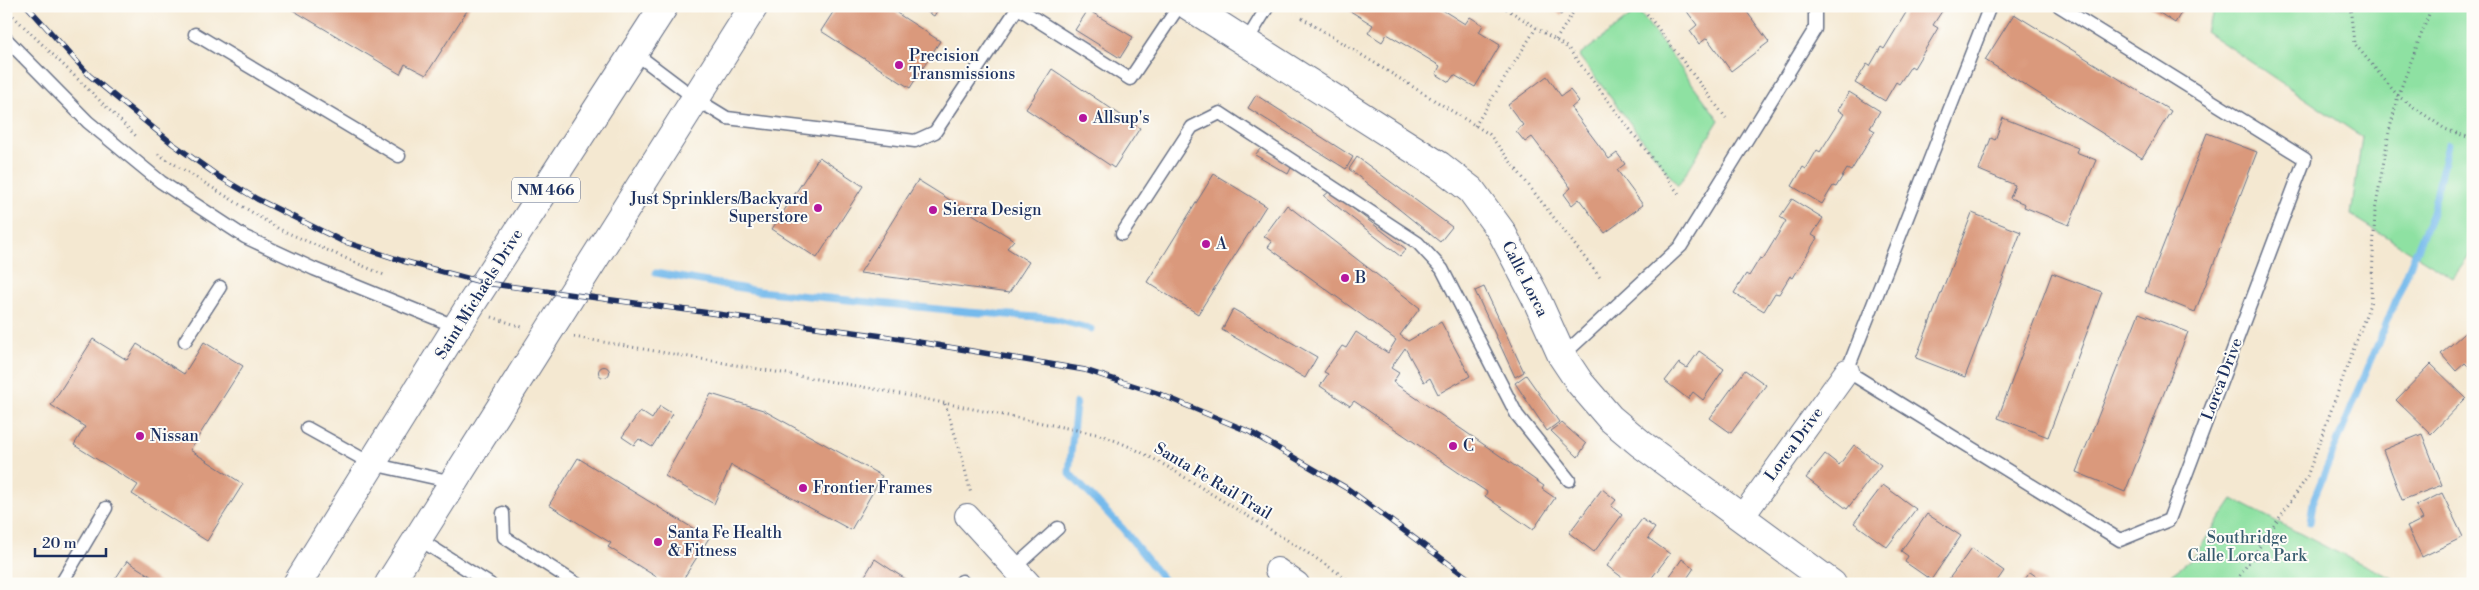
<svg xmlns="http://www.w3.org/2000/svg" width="2479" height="590" font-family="'Libre Bodoni',serif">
<rect width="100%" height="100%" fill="#fdfcf7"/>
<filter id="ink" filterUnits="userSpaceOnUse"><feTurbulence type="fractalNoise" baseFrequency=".02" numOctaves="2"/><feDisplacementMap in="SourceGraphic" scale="10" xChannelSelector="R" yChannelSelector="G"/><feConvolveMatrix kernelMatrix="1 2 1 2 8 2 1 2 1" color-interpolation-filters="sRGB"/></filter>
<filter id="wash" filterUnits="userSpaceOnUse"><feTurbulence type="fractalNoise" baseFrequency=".0096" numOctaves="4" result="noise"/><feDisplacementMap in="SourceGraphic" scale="20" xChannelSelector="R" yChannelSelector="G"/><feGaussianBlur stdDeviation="1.12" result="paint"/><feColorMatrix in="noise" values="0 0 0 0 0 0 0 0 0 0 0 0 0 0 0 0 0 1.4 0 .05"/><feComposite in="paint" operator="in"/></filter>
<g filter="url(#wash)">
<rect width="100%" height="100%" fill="#f4e8d1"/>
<g fill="#8ee1a2" stroke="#548880">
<polygon points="2217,6 2473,6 2473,251 2453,278 2351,215 2362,137 2205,31"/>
<polygon points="1638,10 1719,120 1678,186 1579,56"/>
<polygon points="2233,499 2330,549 2405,584 2155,584 2160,583 2192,559"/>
</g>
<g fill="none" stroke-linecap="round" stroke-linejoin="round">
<g stroke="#75baec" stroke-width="7">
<polyline points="656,273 758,291 968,312 1051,318 1091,329"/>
<polyline points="1076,403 1069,473 1123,529 1167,584"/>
<polyline points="2310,522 2314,498 2432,213 2448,144"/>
</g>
</g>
<g id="blocks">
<g fill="#da997b">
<polygon points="286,6 470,6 426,75 405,64 400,74"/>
<polygon points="837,6 886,6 940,41 910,88 821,31"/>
<polygon points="918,6 940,6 934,16"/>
<polygon points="1342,6 1436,6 1465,24 1470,17 1483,25 1479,32 1500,45 1475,87 1454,75 1449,82 1436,74 1440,66 1387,34 1382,42 1368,33 1373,25"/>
<polygon points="1547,6 1566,6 1561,15"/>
<polygon points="1683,6 1747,6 1744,8 1769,42 1731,71 1707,38 1699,44 1690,31 1697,25"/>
<polygon points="1900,6 1944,8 1933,25 1938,28 1914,68 1911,66 1899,84 1896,82 1885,101 1855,83 1867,64 1870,66 1881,47 1884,49 1907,11"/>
<polygon points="2149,6 2185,6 2175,23"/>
<polygon points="1088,10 1133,37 1120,58 1075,30"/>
<polygon points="2014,14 2171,111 2142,158 1985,60"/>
<polygon points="1052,69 1140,128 1114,168 1026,109"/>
<polygon points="1547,76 1561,96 1570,90 1579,101 1571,108 1609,159 1617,153 1625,164 1617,170 1643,205 1605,233 1579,199 1572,205 1564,194 1571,188 1532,137 1525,142 1516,131 1523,125 1508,105"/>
<polygon points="1849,92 1880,111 1870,128 1875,131 1851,171 1847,169 1836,187 1833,186 1822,204 1792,186 1803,167 1806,169 1817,150 1820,152 1844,114 1838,110"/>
<polygon points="1256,95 1353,157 1346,169 1248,108"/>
<polygon points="2003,118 2078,148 2076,152 2096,160 2069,225 2024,207 2025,204 2010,198 2015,185 1979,170 1991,138 1995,140"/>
<polygon points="2207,133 2257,152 2195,312 2145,292"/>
<polygon points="1261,148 1292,166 1288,174 1255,155"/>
<polygon points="819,157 863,186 817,258 772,229"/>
<polygon points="1357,157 1452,227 1440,242 1349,169"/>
<polygon points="1214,174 1266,206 1198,314 1147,282"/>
<polygon points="918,180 1014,240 1007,248 1029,262 1009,293 860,273"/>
<polygon points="1330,191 1406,249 1400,256 1324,196"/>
<polygon points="1792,199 1823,218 1812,235 1817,238 1793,278 1790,276 1779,294 1775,293 1764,311 1734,293 1746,274 1749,276 1760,258 1763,259 1786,221 1780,217"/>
<polygon points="1287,205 1420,308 1400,335 1408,341 1441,322 1470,376 1438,394 1430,378 1424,382 1405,348 1391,368 1399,373 1393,382 1544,486 1542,489 1555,498 1533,530 1485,496 1487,492 1354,401 1350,406 1320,386 1328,374 1324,372 1342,346 1346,348 1356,332 1388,353 1396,340 1268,247 1272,242 1264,236"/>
<polygon points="1972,213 2021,232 1965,377 1916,358"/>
<polygon points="2052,273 2102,292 2048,437 1998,418"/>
<polygon points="1484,287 1524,372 1515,377 1475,291"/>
<polygon points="1233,309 1317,357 1305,378 1222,330"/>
<polygon points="2139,313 2188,332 2125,492 2076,472"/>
<polygon points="2473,325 2473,371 2465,363 2456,371 2441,354"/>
<polygon points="93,339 127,360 137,344 184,374 204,342 243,366 190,450 243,484 207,541 132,494 138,485 74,445 85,427 51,405"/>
<polygon points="1699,351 1724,369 1703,400 1693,392 1688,399 1665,381 1679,363 1687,368"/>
<polygon points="2431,364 2466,398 2431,434 2396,400"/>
<circle cx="604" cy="372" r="5.5"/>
<polygon points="1745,370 1766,385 1731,433 1710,418"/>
<polygon points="1526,375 1559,422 1547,431 1515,383"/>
<polygon points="711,394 763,410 882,476 851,530 731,465 714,504 665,476"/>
<polygon points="660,406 673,414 652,447 639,439 634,445 622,437 640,411 652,419"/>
<polygon points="1562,423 1586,444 1578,457 1551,431"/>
<polygon points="2422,434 2442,485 2402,500 2383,450"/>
<polygon points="1854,445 1881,465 1847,509 1806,478 1825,454 1839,465"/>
<polygon points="578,458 709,538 680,584 668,584 608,547 611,543 549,505"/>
<polygon points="1883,485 1916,509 1887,547 1854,523"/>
<polygon points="1602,489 1616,500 1611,506 1622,515 1594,552 1569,533"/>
<polygon points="2442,493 2463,537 2422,557 2407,527 2423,519 2416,506"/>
<polygon points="1927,514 1961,536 1931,580 1905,562 1908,556 1901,551"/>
<polygon points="1642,519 1655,528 1648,538 1670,554 1647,584 1631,584 1607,566"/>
<polygon points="1972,548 2004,571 1995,584 1945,584"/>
<polygon points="875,559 896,573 914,584 860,584"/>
<polygon points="1682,559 1694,568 1686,580 1691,584 1664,584"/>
<polygon points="127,561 163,584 112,584"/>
<polygon points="2030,572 2047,584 2022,584"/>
</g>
</g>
</g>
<g filter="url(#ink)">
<use href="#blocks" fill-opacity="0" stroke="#677086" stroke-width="1"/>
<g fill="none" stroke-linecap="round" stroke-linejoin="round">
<defs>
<g id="service">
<polyline points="1990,6 1847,371 2120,540 2169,520 2305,159 2059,6"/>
<polyline points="1018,8 1130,79 1179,6"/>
<polyline points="195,34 399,156"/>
<polyline points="6,39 88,122 161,182 245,237 314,269 457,327"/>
<polyline points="1246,42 1268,6"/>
<polyline points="635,53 696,99 727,118 915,141 935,132 1019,6"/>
<polyline points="1122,234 1192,127 1220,113 1418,243 1442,269 1517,415 1569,480"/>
<polyline points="185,341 220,287"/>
<polyline points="1562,356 1681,246 1815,29 1815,6"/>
<polyline points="307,428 372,464 453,482"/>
<polyline points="503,513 504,537 577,584"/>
<polyline points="417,538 490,584"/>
<polyline points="1015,567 1058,528"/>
<polyline points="61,584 106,508"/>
<polyline points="960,584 962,581"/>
</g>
<g id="minor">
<polyline points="967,516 1029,584"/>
<polyline points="1742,517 1847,371"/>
<polyline points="1277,570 1297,584"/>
</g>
<polyline id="tertiary" points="1189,6 1440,166 1471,190 1501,231 1535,296 1562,356 1580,383 1610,418 1641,444 1832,584"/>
<g id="primary">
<polyline points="297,584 468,309 664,6"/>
<polyline points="389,584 754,6"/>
</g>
</defs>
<use href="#service" stroke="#677086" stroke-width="15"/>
<use href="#minor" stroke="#677086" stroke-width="26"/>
<use href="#tertiary" stroke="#677086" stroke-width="30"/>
<use href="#primary" stroke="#677086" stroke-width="30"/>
<g stroke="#677086" stroke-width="3" stroke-dasharray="1 4" stroke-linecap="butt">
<polyline points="1502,6 1568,48 1679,194"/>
<polyline points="1641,6 1726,118"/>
<polyline points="2350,6 2354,43 2398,96 2445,129 2473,139"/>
<polyline points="6,9 136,136"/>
<polyline points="1302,18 1489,134 1602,280"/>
<polyline points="1556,40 1577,6"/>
<polyline points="1475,126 1536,28"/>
<polyline points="158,154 279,229 384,275"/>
<polyline points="492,317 522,327"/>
<path d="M574,337L880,390L1096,434C1140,447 1179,474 1218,498C1264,526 1310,553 1354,584"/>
<polyline points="945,404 961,453 971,494"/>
<polyline points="2234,584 2306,479 2371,301 2375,211 2389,132 2398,96 2432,6"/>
</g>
<use href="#service" stroke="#fff" stroke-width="12"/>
<use href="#minor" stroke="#fff" stroke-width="24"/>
<use href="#tertiary" stroke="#fff" stroke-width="28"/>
<use href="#primary" stroke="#fff" stroke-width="28"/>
<defs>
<polyline id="rail" points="27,6 89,75 173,144 218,176 257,199 342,241 403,261 485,283 883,336 1085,370 1157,393 1250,432 1348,489 1476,584"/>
</defs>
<use href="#rail" stroke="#1b2f5e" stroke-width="5.5"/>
<use href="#rail" stroke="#fdfcf7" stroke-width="4" stroke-dasharray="11" stroke-linecap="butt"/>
</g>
</g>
<g fill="#b5179e" stroke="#fdfcf7" stroke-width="2">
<circle cx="899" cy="65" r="5"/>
<circle cx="1083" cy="118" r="5"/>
<circle cx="818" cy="208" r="5"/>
<circle cx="933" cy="210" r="5"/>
<circle cx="1206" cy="244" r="5"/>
<circle cx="1345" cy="278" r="5"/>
<circle cx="140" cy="436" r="5"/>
<circle cx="1453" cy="446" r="5"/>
<circle cx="803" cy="488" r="5"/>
<circle cx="658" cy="542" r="5"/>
</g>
<g text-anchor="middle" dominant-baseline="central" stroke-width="4" stroke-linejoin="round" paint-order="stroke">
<rect fill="#fdfcf7" stroke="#5f6c8c" stroke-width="1" x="512" y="177.5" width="68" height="25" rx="4"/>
<g font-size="15" font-weight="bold" fill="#1b2f5e">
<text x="546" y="190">NM 466</text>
</g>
<g font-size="16" fill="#1b2f5e" stroke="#fdfcf7" text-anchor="start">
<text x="909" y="56">Precision<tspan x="909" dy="18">Transmissions</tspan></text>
<text x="1093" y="118">Allsup's</text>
<text x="808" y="199" text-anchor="end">Just Sprinklers/Backyard<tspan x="808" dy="18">Superstore</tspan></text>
<text x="943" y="210">Sierra Design</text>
<text x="1216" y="244">A</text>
<text x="1355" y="278">B</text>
<text x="150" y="436">Nissan</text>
<text x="1463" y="446">C</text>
<text x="813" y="488">Frontier Frames</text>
<text x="668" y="533">Santa Fe Health<tspan x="668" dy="18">&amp; Fitness</tspan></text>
</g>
<g font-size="16" fill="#1b2f5e" stroke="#fdfcf7">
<text transform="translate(1525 279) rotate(63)">Calle Lorca</text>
<text transform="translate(479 294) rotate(-58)">Saint Michaels Drive</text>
<text transform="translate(2222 379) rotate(-69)">Lorca Drive</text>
<text transform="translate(1794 444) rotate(-54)">Lorca Drive</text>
<text transform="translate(1213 481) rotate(31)">Santa Fe Rail Trail</text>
</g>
<g font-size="16" fill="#385c6f" stroke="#fdfcf7">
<text x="2247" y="538">Southridge<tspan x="2247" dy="18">Calle Lorca Park</tspan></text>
</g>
</g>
<rect width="2479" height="590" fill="none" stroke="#fdfcf7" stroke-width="25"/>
<path d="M35 548v8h71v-8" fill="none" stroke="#1b2f5e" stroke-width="2.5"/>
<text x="42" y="548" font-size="15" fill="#1b2f5e" stroke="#fdfcf7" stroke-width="4" paint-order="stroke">20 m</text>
</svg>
